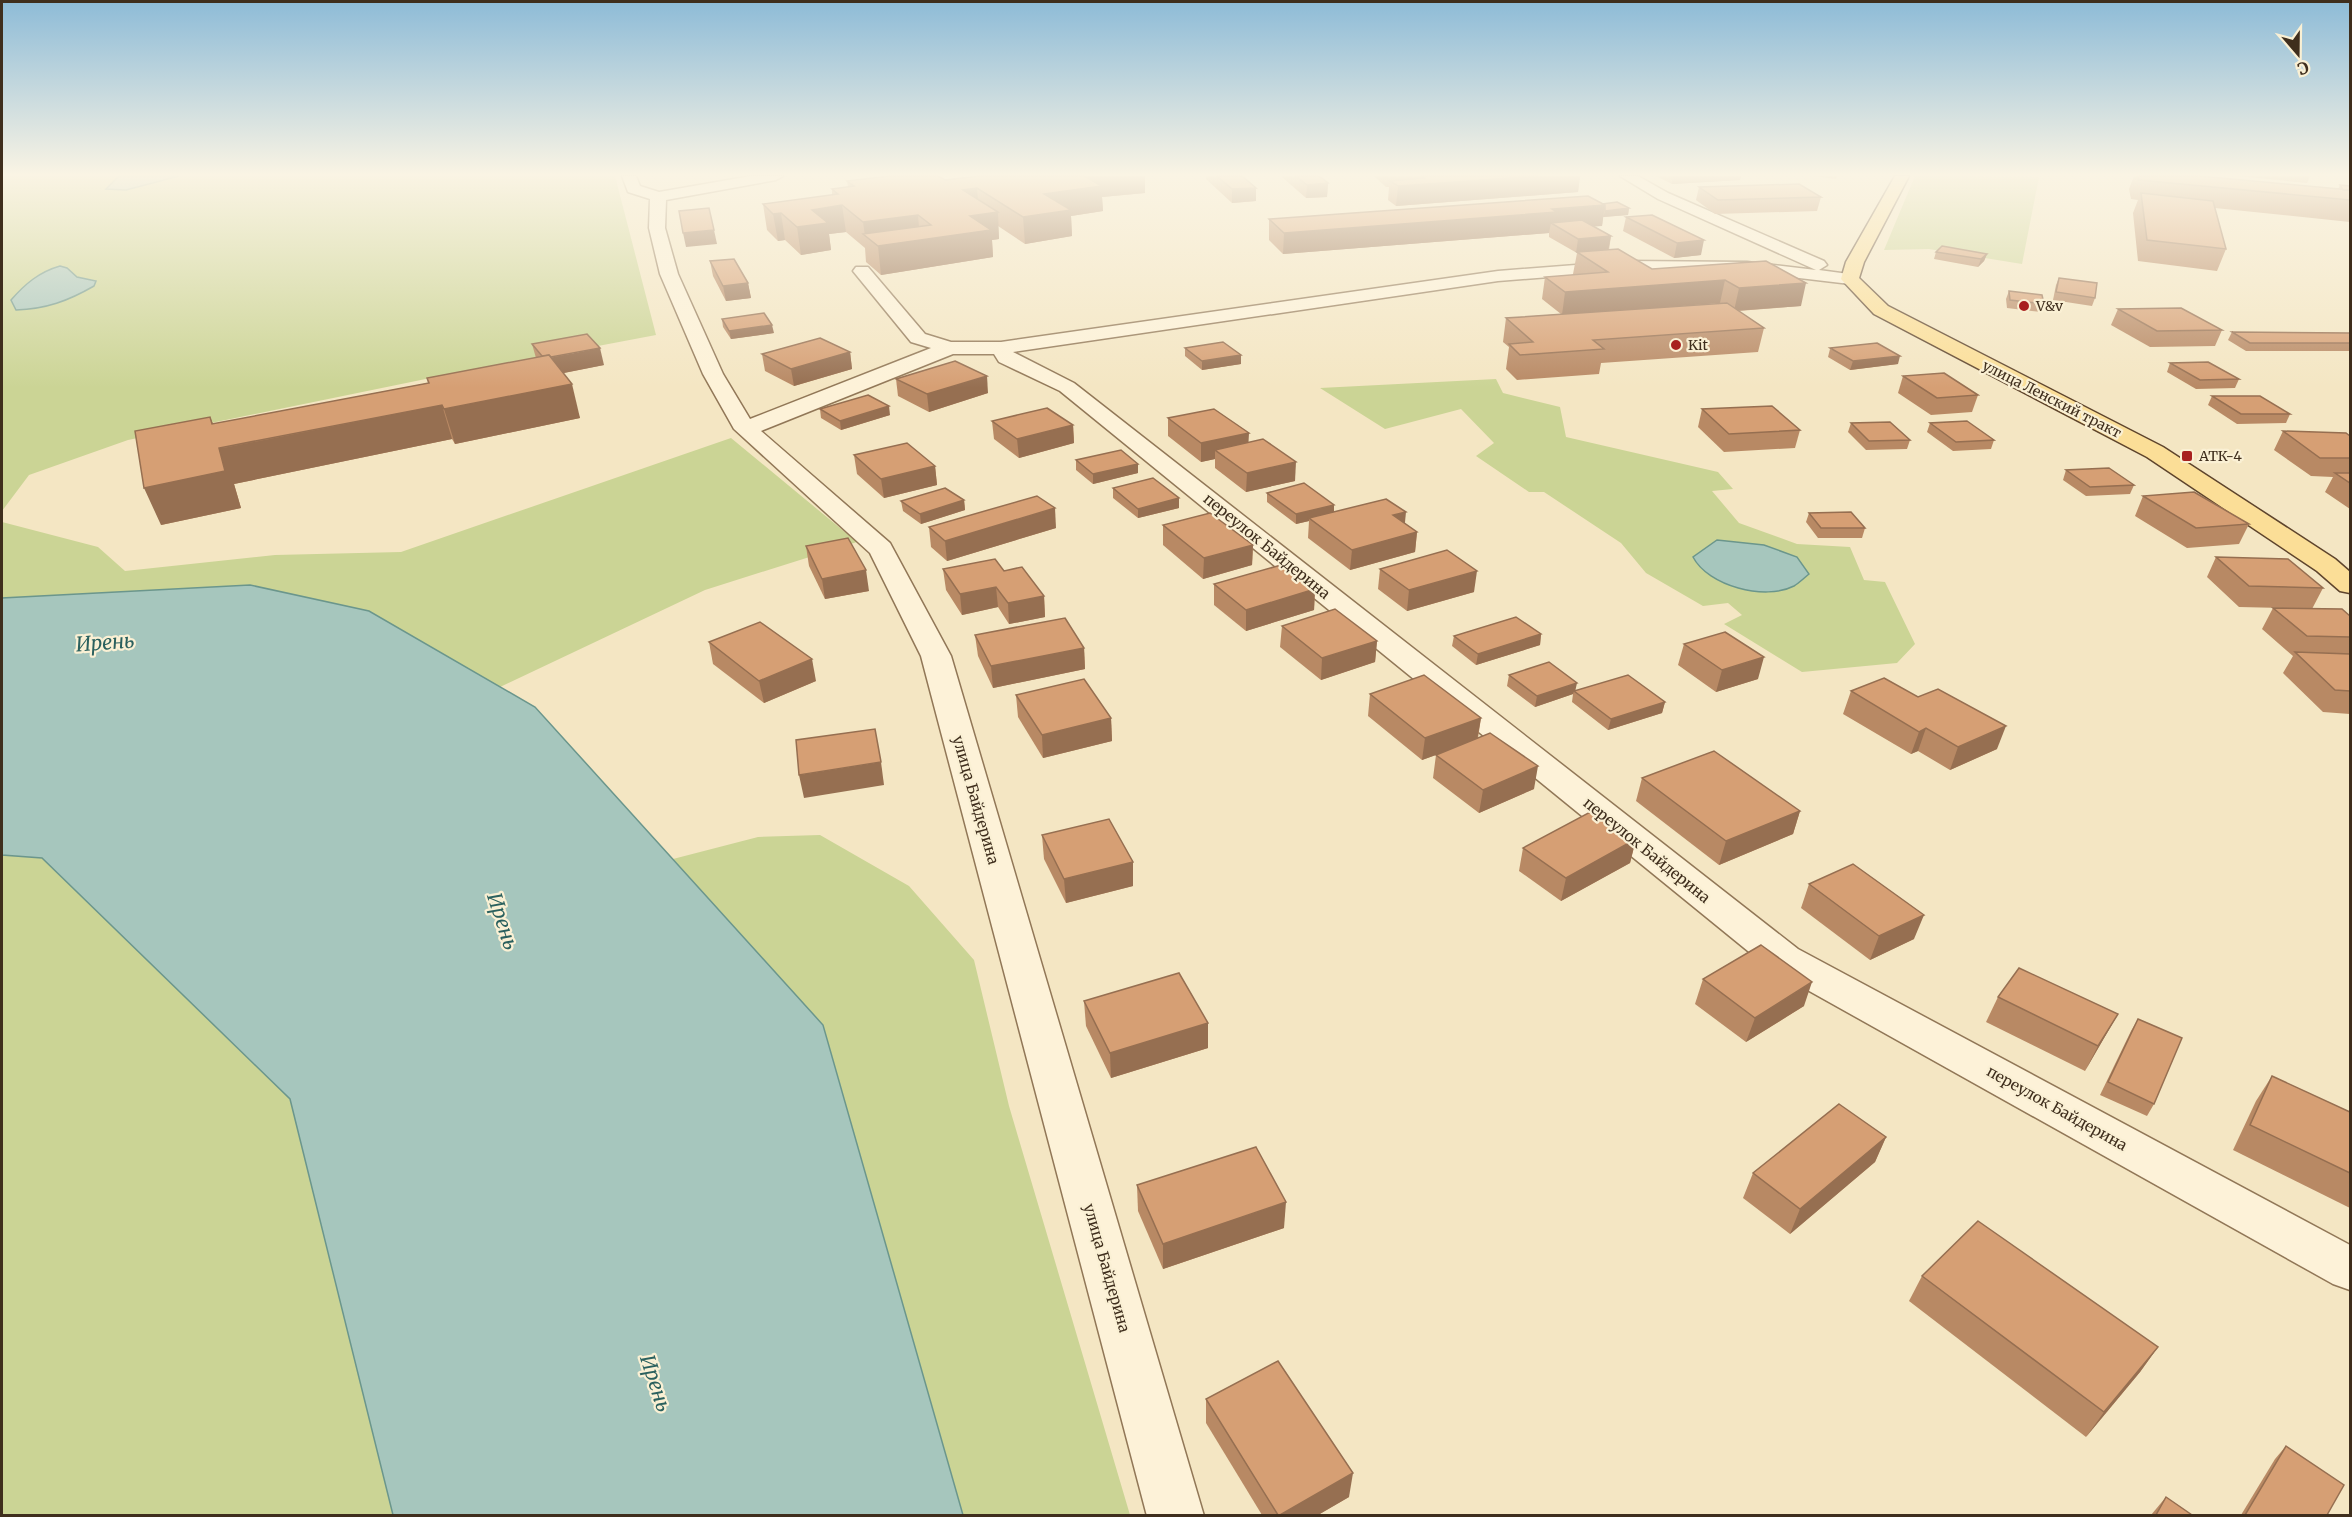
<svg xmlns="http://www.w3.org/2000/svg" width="2352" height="1517" font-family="Merriweather,serif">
<rect width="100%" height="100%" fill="#f4e6c3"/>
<g fill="#cbd495">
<polygon points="2,176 615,176 656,335 450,374 128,440 29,475 2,511"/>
<polygon points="1915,176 2039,177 2022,264 1929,249 1884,250"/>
<polygon points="1496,379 1503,393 1560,407 1566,437 1718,472 1733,489 1712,491 1739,523 1797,544 1850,547 1864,580 1885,582 1915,644 1897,663 1802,672 1724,624 1742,615 1728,603 1703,606 1646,573 1621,543 1544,492 1529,492 1476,456 1494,443 1461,409 1385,429 1320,388"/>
<polygon points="731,438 857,542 705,590 500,687 369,611 250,585 2,598 2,522 98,547 125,571 275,555 401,552"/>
<polygon points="820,835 909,886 974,960 1009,1106 1130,1515 963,1515 823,1025 673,859 758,837"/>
<polygon points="2,855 42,858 290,1099 393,1515 2,1515"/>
</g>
<g fill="#a6c6bd" stroke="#6b968c" stroke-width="1.5">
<polygon points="119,176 179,176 126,190 106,189"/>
<path d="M60,266L67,268L77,277L96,281L94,286C68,301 46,309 16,310L11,300C25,284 39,272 60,266Z"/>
<path d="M1717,540L1764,545L1797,557L1809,574C1804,578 1799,583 1794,586C1765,601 1708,586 1693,557Z"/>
<polygon points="250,585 369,611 535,707 823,1025 963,1515 393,1515 290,1099 42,858 2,855 2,598"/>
</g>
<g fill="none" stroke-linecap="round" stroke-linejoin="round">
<defs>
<polygon id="street" points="622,176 636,176 640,186 659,192 751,176 783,176 776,180 666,200 665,228 678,274 723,374 750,419 931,348 911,342 853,271 856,267 868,267 925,334 951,342 1001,342 1498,271 1627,261 1747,262 1816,270 1658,199 1620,176 1638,176 1668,193 1824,261 1827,265 1819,270 1856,275 1859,279 1856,283 1850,284 1747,272 1627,271 1498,281 1013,352 1074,383 1798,949 2350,1245 2350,1290 2333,1284 1770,969 1060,391 999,362 994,354 953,354 761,431 890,543 951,656 1204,1516 1147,1516 921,656 870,553 734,429 703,374 660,274 649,228 650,199 628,192"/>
<polygon id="primary" points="1895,176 1909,176 1864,262 1859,278 1888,306 2163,447 2335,559 2350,572 2350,593 2340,591 2317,571 2147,457 1874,314 1841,279 1846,262"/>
</defs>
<use href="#street" stroke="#917757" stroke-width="3"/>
<use href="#primary" stroke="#5e442c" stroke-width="3"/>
<use href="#street" fill="#fdf2d8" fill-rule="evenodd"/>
<use href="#primary" fill="#fbde97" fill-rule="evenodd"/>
</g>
<g fill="#b88964" fill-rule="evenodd">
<polygon points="979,176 1145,176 1145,193 1102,197 1103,211 1071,216 1072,236 1025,244 998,226 999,239 992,240 993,257 881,275 866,262 865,248 846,232 829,234 831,250 801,255 785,240 778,241 767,230 763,204 832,195 832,189 848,187 847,181 945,180"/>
<polygon points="1206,176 1242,176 1256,188 1256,201 1232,203 1206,179"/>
<polygon points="1283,176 1319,176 1328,183 1327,197 1306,198 1282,177"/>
<polygon points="1374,176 1580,176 1578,192 1396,206 1388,200 1389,187 1386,187"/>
<polygon points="1656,176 1741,176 1740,180 1672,184"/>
<polygon points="1814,176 1837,176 1836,179"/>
<polygon points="2134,176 2200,176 2338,189 2340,185 2350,186 2350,222 2215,208 2226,249 2217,271 2138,261 2133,213 2138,200 2131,199 2129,189"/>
<polygon points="2237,176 2310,176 2307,183"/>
<polygon points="1699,187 1821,197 1817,211 1715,214 1696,200"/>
<path d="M1602,204L1629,208L1628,215L1603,217L1602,226H1593L1611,236L1609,250L1652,269L1766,261L1801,306L1738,311L1764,328L1758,352L1601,363L1599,374L1517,380L1506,369L1509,347L1503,342L1506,318L1561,314L1542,299L1545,277L1574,275L1573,274L1577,253L1549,237V233L1283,254L1269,240V219ZM1720,303L1722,304L1614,311Z"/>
<polygon points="1626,217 1701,255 1674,258 1623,231"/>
<polygon points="1936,252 1987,254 1984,261 1978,267 1934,259"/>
<polygon points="710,261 748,283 751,298 726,301 713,276"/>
<polygon points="2059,278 2095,298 2092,306 2053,300 2056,285"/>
<polygon points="2009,291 2044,304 2041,312 2007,308 2006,299"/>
<polygon points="2118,309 2222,330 2215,346 2150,347 2111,325"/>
<polygon points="722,319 774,333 731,339 723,327"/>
<polygon points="2232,332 2350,333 2350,351 2246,351 2228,340"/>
<polygon points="532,344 604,365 563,373 580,418 455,444 452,439 234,484 241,508 161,525 210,417 213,424 428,383 427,378 536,358"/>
<polygon points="1185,348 1241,355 1241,364 1202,370 1185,356"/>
<polygon points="1830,349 1898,364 1850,370 1828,357"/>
<polygon points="850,352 852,369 794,386 765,371 762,354"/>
<polygon points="2170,363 2239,379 2235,388 2196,389 2167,372"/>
<polygon points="1903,376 1978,395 1972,412 1931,415 1898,393"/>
<polygon points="896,379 988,393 929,412 898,396"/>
<polygon points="2212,396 2290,414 2286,423 2237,424 2208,405"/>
<polygon points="820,409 890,415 841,430 821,418"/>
<polygon points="1702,409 1800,430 1795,448 1724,452 1698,427"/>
<polygon points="1168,418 1248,442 1295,481 1246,492 1215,468 1215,459 1201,462 1168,436"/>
<polygon points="992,421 1073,425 1074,443 1019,458 994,439"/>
<polygon points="1851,423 1910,440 1907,449 1866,450 1848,432"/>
<polygon points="1930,423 1994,440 1991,449 1953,451 1927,432"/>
<polygon points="2283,431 2350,458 2350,509 2325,492 2333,477 2311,476 2274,450"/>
<polygon points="854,455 935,466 937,485 884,498 857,474"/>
<polygon points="1076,460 1138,464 1138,473 1093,484 1076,470"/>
<polygon points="2066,470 2134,485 2130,494 2086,496 2063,480"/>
<polygon points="1113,488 1179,498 1179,508 1138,518 1113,498"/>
<polygon points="1267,493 1334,512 1405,524 1417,532 1415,552 1350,570 1308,538 1309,521 1296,524 1267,502"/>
<polygon points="2143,496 2249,524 2239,544 2187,548 2135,516"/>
<polygon points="964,500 965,510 921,524 903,511 901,501"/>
<polygon points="1809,513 1865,528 1862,538 1818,538 1806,522"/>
<polygon points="1163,525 1253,545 1252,565 1203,579 1163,545"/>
<polygon points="929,527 1056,528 947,561 931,547"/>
<polygon points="806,546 869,591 825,599 809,566"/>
<polygon points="2216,557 2323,588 2312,609 2350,616 2350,714 2323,712 2283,673 2293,656 2262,629 2273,608 2283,608 2239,607 2207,577"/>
<polygon points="943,569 1004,571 1044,596 1045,617 1009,624 998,607 962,615 946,590"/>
<polygon points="1380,569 1474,592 1407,611 1378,589"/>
<polygon points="1214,584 1315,589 1314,610 1246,631 1214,605"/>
<polygon points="1282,626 1377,641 1375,662 1321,680 1280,647"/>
<polygon points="1541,634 1540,645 1476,665 1452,646 1454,636"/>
<polygon points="975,635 1084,648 1085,669 993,688 978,656"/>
<polygon points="709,642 816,681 764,703 713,664"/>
<polygon points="1684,644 1758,679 1716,692 1678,665"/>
<polygon points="1509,675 1576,690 1665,702 1662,713 1608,730 1572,702 1573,694 1535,707 1507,686"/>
<polygon points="1851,691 1997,749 1950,770 1918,751 1911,754 1843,714"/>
<polygon points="1370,694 1481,718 1478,738 1534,789 1479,813 1433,778 1436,755 1422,760 1368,716"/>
<polygon points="1016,695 1111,718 1112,741 1043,758 1018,717"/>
<polygon points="1642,778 1800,811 1793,834 1719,865 1636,801"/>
<polygon points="1042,835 1133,862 1133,886 1066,903 1044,859"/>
<polygon points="1636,839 1630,863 1561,901 1519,871 1523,848"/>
<polygon points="1809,884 1914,939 1870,960 1801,908"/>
<polygon points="1703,979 1804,1006 1746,1042 1695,1004"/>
<polygon points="1998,997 2118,1014 2085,1071 1986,1022"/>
<polygon points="1084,1001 1208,1048 1111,1078 1086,1026"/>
<polygon points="2138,1019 2154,1104 2147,1116 2100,1095 2131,1031"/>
<polygon points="2272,1076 2350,1112 2350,1208 2233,1150 2256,1101"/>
<polygon points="1886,1137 1875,1162 1790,1234 1743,1198 1753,1173"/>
<polygon points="1137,1185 1284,1228 1163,1269 1138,1211"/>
<polygon points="1922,1276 2158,1347 2140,1372 2086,1437 1909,1301"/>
<polygon points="1206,1399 1349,1497 1318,1515 1262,1515 1206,1423"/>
<polygon points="2286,1446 2327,1515 2241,1515 2275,1459"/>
<polygon points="2166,1497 2192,1515 2151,1515"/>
</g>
<g fill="#966f51">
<polygon points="1081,176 1145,176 1145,193 1102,197 1103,211 1071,216 1072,236 1025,244 1023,217 1044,194"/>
<polygon points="1539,176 1580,176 1578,192 1396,206 1398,186"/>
<polygon points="1673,176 1741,176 1740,180 1672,184"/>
<polygon points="1328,183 1327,197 1306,198 1307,185"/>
<polygon points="977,188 979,213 963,190"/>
<polygon points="1256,188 1256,201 1232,203 1232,189"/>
<polygon points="842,205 846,232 829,234 831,250 801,255 797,227 812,210"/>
<polygon points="1605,205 1602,226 1561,229 1551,223 1549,233 1283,254 1284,233"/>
<polygon points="1629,208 1628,215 1603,217 1605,211"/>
<polygon points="998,212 999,239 992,240 993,257 881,275 878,246 865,236 863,222 918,215 920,240 970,216"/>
<polygon points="781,213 785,240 778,241 773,214"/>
<polygon points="714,230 717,244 686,247 683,233"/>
<polygon points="1611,236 1608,251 1577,252 1576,253 1578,239"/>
<polygon points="1704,240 1701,255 1674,258 1677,243"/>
<polygon points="1987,254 1984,261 1978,267 1981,259"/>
<polygon points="1725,280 1720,303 1562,315 1565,292"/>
<polygon points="748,283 751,298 726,301 723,286"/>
<polygon points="1806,283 1801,306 1734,311 1739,288"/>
<polygon points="772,325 774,333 731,339 729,331"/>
<polygon points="600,348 604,365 549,376 544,359"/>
<polygon points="850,352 852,369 794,386 791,369"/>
<polygon points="1241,355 1241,364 1202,370 1202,361"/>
<polygon points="1900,356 1898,364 1850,370 1853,361"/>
<polygon points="987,376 988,393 929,412 927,394"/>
<polygon points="572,384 580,418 455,444 444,409"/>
<polygon points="442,405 452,439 234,484 241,508 161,525 144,488 212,424 210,417 223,448"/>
<polygon points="889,406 890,415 841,430 840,421"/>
<polygon points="1073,425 1074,443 1019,458 1017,439"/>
<polygon points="1249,433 1248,451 1215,450 1215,459 1201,462 1201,443"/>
<polygon points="1296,462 1295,481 1246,492 1247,473"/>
<polygon points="1138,464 1138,473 1093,484 1093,474"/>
<polygon points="935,466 937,485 884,498 881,479"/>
<polygon points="1179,498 1179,508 1138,518 1138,509"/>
<polygon points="964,500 965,510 921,524 920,514"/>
<polygon points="1334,505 1334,515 1309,518 1309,521 1296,524 1296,514"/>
<polygon points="1055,508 1056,528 947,561 945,541"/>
<polygon points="1406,512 1404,532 1393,515"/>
<polygon points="1417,532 1415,552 1350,570 1352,550"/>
<polygon points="1253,545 1252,565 1203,579 1204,558"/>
<polygon points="866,570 869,591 825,599 822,579"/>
<polygon points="1477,571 1474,592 1407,611 1409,590"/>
<polygon points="996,587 998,607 962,615 960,594"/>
<polygon points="1315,589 1314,610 1246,631 1246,610"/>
<polygon points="1044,596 1045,617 1009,624 1008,603"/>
<polygon points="1541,634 1540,645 1476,665 1478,654"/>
<polygon points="1377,641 1375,662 1321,680 1322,658"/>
<polygon points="1084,648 1085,669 993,688 991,666"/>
<polygon points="1764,657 1758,679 1716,692 1722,670"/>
<polygon points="812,659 816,681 764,703 759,681"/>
<polygon points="1577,683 1575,692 1574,691 1573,694 1535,707 1537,696"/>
<polygon points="1665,702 1662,713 1608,730 1611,719"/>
<polygon points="1111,718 1112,741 1043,758 1042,735"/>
<polygon points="1481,718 1477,740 1422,760 1425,738"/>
<polygon points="2006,726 1997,749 1950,770 1958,747"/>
<polygon points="1926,728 1918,751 1911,754 1919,732"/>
<polygon points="881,762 884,785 804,798 799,775"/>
<polygon points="1538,766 1534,789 1479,813 1483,790"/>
<polygon points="1800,811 1793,834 1719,865 1726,841"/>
<polygon points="1636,839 1630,863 1561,901 1566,878"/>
<polygon points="1133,862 1133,886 1066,903 1064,879"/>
<polygon points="1924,915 1914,939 1870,960 1879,936"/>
<polygon points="1812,982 1804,1006 1746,1042 1755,1018"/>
<polygon points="2118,1014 2104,1038 2085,1071 2098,1046"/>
<polygon points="1208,1023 1208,1048 1111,1078 1110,1053"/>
<polygon points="1886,1137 1875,1162 1790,1234 1800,1209"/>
<polygon points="1286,1202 1284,1228 1163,1269 1163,1244"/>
<polygon points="2158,1347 2140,1372 2086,1437 2104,1412"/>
<polygon points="1353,1473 1349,1497 1318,1515 1280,1515"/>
</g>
<g fill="#d69f74" stroke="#966f51" stroke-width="1.5">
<polygon points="889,176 938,176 945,180 979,176 1084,176 1102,186 1044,194 1071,210 1023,217 977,188 963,190 998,212 970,216 991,230 878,246 863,234 931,225 918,215 863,222 842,205 812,210 828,223 797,227 781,213 773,214 763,204 838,194 832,189 854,186 847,181"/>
<polygon points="1217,176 1242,176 1256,188 1232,189"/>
<polygon points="1296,176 1319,176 1328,183 1307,185"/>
<polygon points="1420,176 1539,176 1398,186 1390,181 1424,178"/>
<polygon points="2138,176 2200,176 2350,190 2350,200 2139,180"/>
<polygon points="1799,184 1821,197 1718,200 1699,187"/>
<polygon points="2340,185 2350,186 2350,190 2343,190"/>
<polygon points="2141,193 2213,201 2226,249 2147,240"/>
<polygon points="1588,196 1605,205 1552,209 1557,212 1284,233 1269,219"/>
<polygon points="1617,202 1629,208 1605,211 1605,205 1602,204"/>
<polygon points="709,208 714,230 683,233 679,211"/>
<polygon points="1652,215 1704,240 1677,243 1626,217"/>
<polygon points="1582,220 1611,236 1578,239 1551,223"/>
<polygon points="1942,246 1987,254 1981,259 1936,252"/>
<polygon points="1618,249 1652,269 1766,261 1806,283 1739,288 1725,280 1565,292 1545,277 1608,272 1577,252"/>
<polygon points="734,259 748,283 723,286 710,261"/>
<polygon points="2059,278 2097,283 2095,298 2056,292"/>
<polygon points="2009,291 2042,295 2044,304 2010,300"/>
<polygon points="1727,303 1764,328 1593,340 1604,349 1520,355 1509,344 1533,342 1506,318"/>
<polygon points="2181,308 2222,330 2157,331 2118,309"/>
<polygon points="764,313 772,325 729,331 722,319"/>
<polygon points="2232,332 2350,333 2350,343 2250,343"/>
<polygon points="587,334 600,348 551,357 549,355 542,356 532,344"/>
<polygon points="820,338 850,352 791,369 762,354"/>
<polygon points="1223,342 1241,355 1202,361 1185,348"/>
<polygon points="1877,343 1900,356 1853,361 1830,348"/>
<polygon points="549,355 572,384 444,409 442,405 219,448 225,471 144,488 135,431 210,417 212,424 429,383 427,378"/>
<polygon points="955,361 987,376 927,394 896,379"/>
<polygon points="2208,362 2239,379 2200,380 2170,363"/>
<polygon points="1944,373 1978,395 1937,398 1903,376"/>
<polygon points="868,395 889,406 840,421 820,409"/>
<polygon points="2212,396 2260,396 2290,414 2241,414"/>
<polygon points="1772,406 1800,430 1729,434 1702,409"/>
<polygon points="1047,408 1073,425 1017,439 992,421"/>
<polygon points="1214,409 1249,433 1201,443 1168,418"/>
<polygon points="1967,421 1994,440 1956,442 1930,423"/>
<polygon points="1890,422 1910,440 1869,441 1851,423"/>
<polygon points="2283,431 2346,433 2350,436 2350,458 2320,458"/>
<polygon points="1263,439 1296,462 1247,473 1215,450"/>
<polygon points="907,443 935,466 881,479 854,455"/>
<polygon points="1121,450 1138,464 1093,474 1076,460"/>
<polygon points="2109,468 2134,485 2090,487 2066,470"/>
<polygon points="2335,473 2350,473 2350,483"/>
<polygon points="1153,478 1179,498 1138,509 1113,488"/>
<polygon points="1304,483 1334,505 1296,514 1267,493"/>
<polygon points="945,488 964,500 920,514 901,501"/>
<polygon points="2194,492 2249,524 2196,528 2143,496"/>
<polygon points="1037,496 1055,508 945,541 929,527"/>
<polygon points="1386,499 1406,512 1393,515 1417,532 1352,550 1309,518"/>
<polygon points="1851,512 1865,528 1821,528 1809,513"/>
<polygon points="1210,513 1253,545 1204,558 1163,525"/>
<polygon points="848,538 866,570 822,579 806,546"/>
<polygon points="1447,550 1477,571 1409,590 1380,569"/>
<polygon points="2216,557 2288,559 2323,588 2249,586"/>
<polygon points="995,559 1004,571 1022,567 1044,596 1008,603 996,587 960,594 943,569"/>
<polygon points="1281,565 1315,589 1246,610 1214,584"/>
<polygon points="2273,608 2342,609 2350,616 2350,637 2307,636"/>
<polygon points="1335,609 1377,641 1322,658 1282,626"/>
<polygon points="1516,617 1541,634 1478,654 1454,636"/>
<polygon points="1065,618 1084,648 991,666 975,635"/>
<polygon points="760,622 812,659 759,681 709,642"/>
<polygon points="1725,632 1764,657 1722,670 1684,644"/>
<polygon points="2295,652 2350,654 2350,691 2335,690"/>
<polygon points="1549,662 1577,683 1537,696 1509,675"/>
<polygon points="1424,675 1481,718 1425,738 1370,694"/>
<polygon points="1628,675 1665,702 1611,719 1574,691"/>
<polygon points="1884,678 1918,697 1938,689 2006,726 1958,747 1926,728 1919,732 1851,691"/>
<polygon points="1084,679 1111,718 1042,735 1016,695"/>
<polygon points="875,729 881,762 799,775 796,740"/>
<polygon points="1490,733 1538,766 1483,790 1436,755"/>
<polygon points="1714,751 1800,811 1726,841 1642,778"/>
<polygon points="1592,811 1636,839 1566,878 1523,848"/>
<polygon points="1109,819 1133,862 1064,879 1042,835"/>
<polygon points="1853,864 1924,915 1879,936 1809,884"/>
<polygon points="1761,945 1812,982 1755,1018 1703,979"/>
<polygon points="2019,968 2118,1014 2098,1046 1998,997"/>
<polygon points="1179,973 1208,1023 1110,1053 1084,1001"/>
<polygon points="2138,1019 2182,1038 2154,1104 2108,1082"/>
<polygon points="2272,1076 2350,1112 2350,1173 2250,1125"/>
<polygon points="1839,1104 1886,1137 1800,1209 1753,1173"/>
<polygon points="1256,1147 1286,1202 1163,1244 1137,1185"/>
<polygon points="1978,1221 2158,1347 2104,1412 1922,1276"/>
<polygon points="1278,1361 1353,1473 1280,1515 1278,1515 1206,1399"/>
<polygon points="2286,1446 2344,1485 2327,1515 2245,1515"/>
<polygon points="2166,1497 2192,1515 2156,1515"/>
</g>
<linearGradient id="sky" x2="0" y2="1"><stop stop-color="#8dbbd7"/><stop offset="0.45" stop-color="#faf4e4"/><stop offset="1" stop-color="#faf4e4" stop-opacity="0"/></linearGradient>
<rect width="2352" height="388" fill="url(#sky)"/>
<g fill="#a8201f" stroke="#faf0d4" stroke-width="2">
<circle cx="2024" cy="306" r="6"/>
<circle cx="1676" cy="345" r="6"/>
<rect x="2181" y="450" width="12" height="12" rx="3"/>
</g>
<g text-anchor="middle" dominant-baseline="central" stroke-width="4.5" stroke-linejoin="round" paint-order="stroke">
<g font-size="14" fill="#3f2e1d" stroke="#faf0d4" text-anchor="start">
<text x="2036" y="306">V&amp;v</text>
<text x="1688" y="345">Kit</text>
<text x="2199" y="456">АТК-4</text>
</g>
<g font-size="14" fill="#3f2e1d" stroke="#faf0d4">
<text transform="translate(2052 399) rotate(27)">улица Ленский тракт</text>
</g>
<g font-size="15" fill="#3f2e1d" stroke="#faf0d4">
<text transform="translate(1267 546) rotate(39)">переулок Байдерина</text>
<text transform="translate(976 800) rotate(74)">улица Байдерина</text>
<text transform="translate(1647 850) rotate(39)">переулок Байдерина</text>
<text transform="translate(2057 1108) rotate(29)">переулок Байдерина</text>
<text transform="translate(1107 1268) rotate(74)">улица Байдерина</text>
</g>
<g font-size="20" font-style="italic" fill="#2a605e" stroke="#faf0d4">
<text transform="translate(105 642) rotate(-4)">Ирень</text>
<text transform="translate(503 921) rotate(72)">Ирень</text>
<text transform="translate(656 1383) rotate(72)">Ирень</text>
</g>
</g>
<rect width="2352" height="1517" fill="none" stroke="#3f2e1d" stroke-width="6"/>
<g transform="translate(2298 54) rotate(160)" stroke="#faf0d4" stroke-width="4.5" paint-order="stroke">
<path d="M0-4.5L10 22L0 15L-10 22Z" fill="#3f2e1d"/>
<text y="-9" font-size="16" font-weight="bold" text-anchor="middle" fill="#3f2e1d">С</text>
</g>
</svg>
